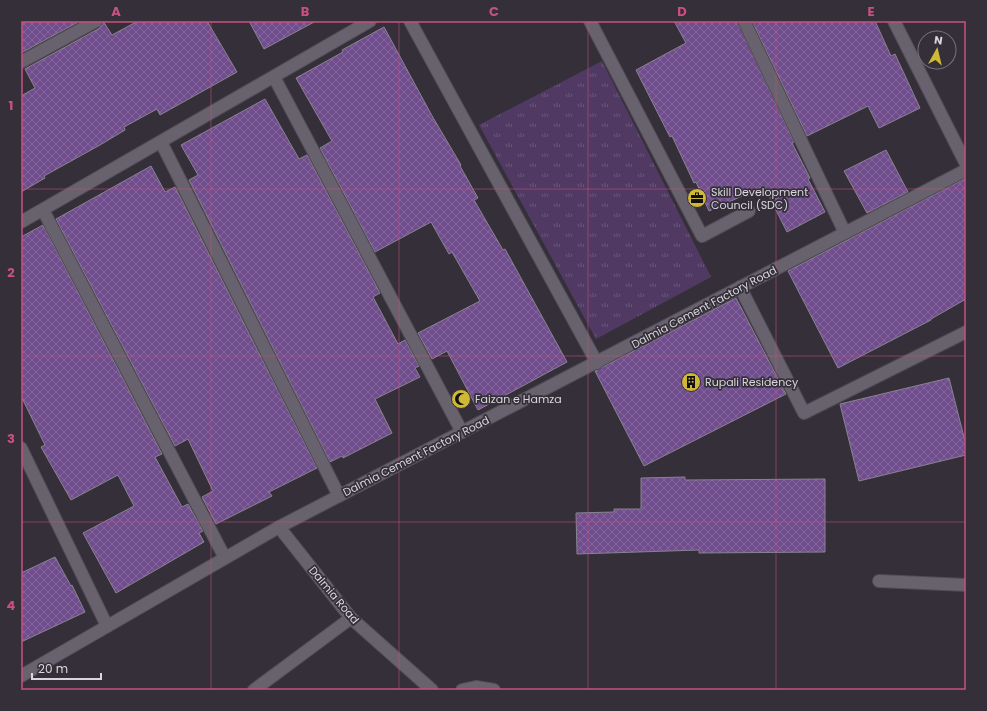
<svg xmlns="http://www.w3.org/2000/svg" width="987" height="711" font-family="Poppins,sans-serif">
<defs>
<pattern id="park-tufts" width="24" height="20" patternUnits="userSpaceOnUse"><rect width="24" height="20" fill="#503a63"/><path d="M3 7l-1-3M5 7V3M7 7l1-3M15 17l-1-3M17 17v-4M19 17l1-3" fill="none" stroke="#695679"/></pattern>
<pattern id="building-cross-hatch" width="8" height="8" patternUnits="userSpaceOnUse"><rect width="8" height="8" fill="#704d8d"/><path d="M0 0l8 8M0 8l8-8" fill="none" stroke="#84669d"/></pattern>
</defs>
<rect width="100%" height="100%" fill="#342f39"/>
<polygon fill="url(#park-tufts)" points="602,61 711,277 596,339 479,125"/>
<g fill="url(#building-cross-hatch)" stroke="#89838f">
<polygon points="21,21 80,21 21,53"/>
<polygon points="103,21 112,35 138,21 207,21 237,72 160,115 157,109 124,127 125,130 100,145 44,176 45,178 21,192 21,96 35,88 25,69 100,28"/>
<polygon points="249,21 316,21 264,49"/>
<polygon points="674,21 737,21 794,142 792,143 810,178 808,179 825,212 787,232 764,186 709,211 696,182 694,183 672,136 670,137 636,70 686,43"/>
<polygon points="752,21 875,21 891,56 895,54 920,108 879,128 868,106 807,136"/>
<polygon points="384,27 431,114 461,165 460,166 478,198 474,200 503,250 505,249 567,362 478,410 447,351 432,359 418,333 480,301 452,252 449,254 431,222 375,252 320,148 332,141 296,78 343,52 342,50"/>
<polygon points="265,99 299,159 307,155 380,293 373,297 398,344 405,340 419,366 415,368 420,377 375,399 392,433 343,458 342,456 330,462 189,180 198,175 181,145"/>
<polygon points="886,150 908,192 867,213 844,171"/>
<polygon points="151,166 165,192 175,187 317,468 269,492 272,496 216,524 202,497 213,491 188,439 175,446 56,219"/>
<polygon points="966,178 966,299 931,319 931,320 838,368 788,271"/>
<polygon points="43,225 162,454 155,457 182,507 188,504 203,531 199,533 204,542 116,593 83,533 134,506 118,475 71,500 41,447 45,445 21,396 21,237"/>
<polygon points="736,298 786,394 644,466 595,371"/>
<polygon points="949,378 966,445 966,455 859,481 840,404"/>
<polygon points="685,477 685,480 825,479 825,552 699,553 699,550 577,554 576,513 614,512 614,509 641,509 641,478"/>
<polygon points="55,557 71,586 72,585 85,612 21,642 21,573"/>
</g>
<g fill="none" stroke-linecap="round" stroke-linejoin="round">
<defs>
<g id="street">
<polyline points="410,21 597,363"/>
<polyline points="590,21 702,236 749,211"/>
<polyline points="744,21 845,233"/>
<polyline points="894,21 966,164"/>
<polyline points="21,62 96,21"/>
<polyline points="274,77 462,432"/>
<polyline points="161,142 339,496"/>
<polyline points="43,210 225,558"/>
<polyline points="21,222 370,21"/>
<polyline points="740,287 804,413 966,332"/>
<polyline points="21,448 107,626"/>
<polyline points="279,527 351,618 432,690"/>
<polyline points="879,581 966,585"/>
<polyline points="21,676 279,527 966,170"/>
<polyline points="254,690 351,618"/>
<polyline points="462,690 476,687 494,690"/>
</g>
</defs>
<use href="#street" stroke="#514c55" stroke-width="14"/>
<use href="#street" stroke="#67626d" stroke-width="12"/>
</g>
<path fill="none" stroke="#c95182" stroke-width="1" stroke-opacity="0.55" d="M211,21V690M399,21V690M588,21V690M776,21V690M21,189H966M21,356H966M21,522H966"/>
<defs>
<symbol id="office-disc" viewBox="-11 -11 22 22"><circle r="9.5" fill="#d0b837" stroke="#342f39"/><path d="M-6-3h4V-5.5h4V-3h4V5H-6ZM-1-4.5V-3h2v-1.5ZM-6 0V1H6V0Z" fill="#111"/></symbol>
<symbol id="building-disc" viewBox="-11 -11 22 22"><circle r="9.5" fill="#d0b837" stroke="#342f39"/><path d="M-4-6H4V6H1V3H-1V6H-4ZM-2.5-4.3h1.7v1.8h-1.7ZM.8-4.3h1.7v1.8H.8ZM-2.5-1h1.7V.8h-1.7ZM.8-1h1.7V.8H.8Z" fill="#111"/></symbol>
<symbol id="mosque-disc" viewBox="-11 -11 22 22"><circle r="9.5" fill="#d0b837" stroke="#342f39"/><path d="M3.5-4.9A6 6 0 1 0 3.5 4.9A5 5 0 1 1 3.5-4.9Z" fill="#111"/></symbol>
</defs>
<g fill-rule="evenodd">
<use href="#office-disc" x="686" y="187" width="22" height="22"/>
<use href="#building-disc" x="680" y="371" width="22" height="22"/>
<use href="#mosque-disc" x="450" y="388" width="22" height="22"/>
</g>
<g text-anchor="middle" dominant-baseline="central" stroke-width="3.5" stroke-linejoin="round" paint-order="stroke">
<g font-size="11" fill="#d9d6dd" stroke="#342f39" text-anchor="start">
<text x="711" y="192">Skill Development<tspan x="711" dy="13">Council (SDC)</tspan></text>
<text x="705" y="382">Rupali Residency</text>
<text x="475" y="399">Faizan e Hamza</text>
</g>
<g font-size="11" fill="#d9d6dd" stroke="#342f39">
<text transform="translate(704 307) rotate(-28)">Dalmia Cement Factory Road</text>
<text transform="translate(416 456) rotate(-27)">Dalmia Cement Factory Road</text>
<text transform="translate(334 595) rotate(50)">Dalmia Road</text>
</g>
</g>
<rect width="987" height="711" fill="none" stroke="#342f39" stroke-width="44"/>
<g transform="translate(937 50) rotate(8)"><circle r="19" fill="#342f39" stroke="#76727b"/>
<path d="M0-3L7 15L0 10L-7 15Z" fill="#d0b837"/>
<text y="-6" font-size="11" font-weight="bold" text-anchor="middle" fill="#d9d6dd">N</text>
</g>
<path d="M32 673v6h69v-6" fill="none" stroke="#d9d6dd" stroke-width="2"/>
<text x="38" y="673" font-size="12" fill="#d9d6dd" stroke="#342f39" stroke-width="3" paint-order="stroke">20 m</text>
<rect x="22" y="22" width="943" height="667" fill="none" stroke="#c95182" stroke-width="1.5"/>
<g font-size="13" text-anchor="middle" font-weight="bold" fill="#c95182">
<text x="116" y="16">A</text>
<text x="305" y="16">B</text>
<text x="494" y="16">C</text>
<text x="682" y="16">D</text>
<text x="871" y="16">E</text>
<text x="11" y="110">1</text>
<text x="11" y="277">2</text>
<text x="11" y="443">3</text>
<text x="11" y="610">4</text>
</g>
</svg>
